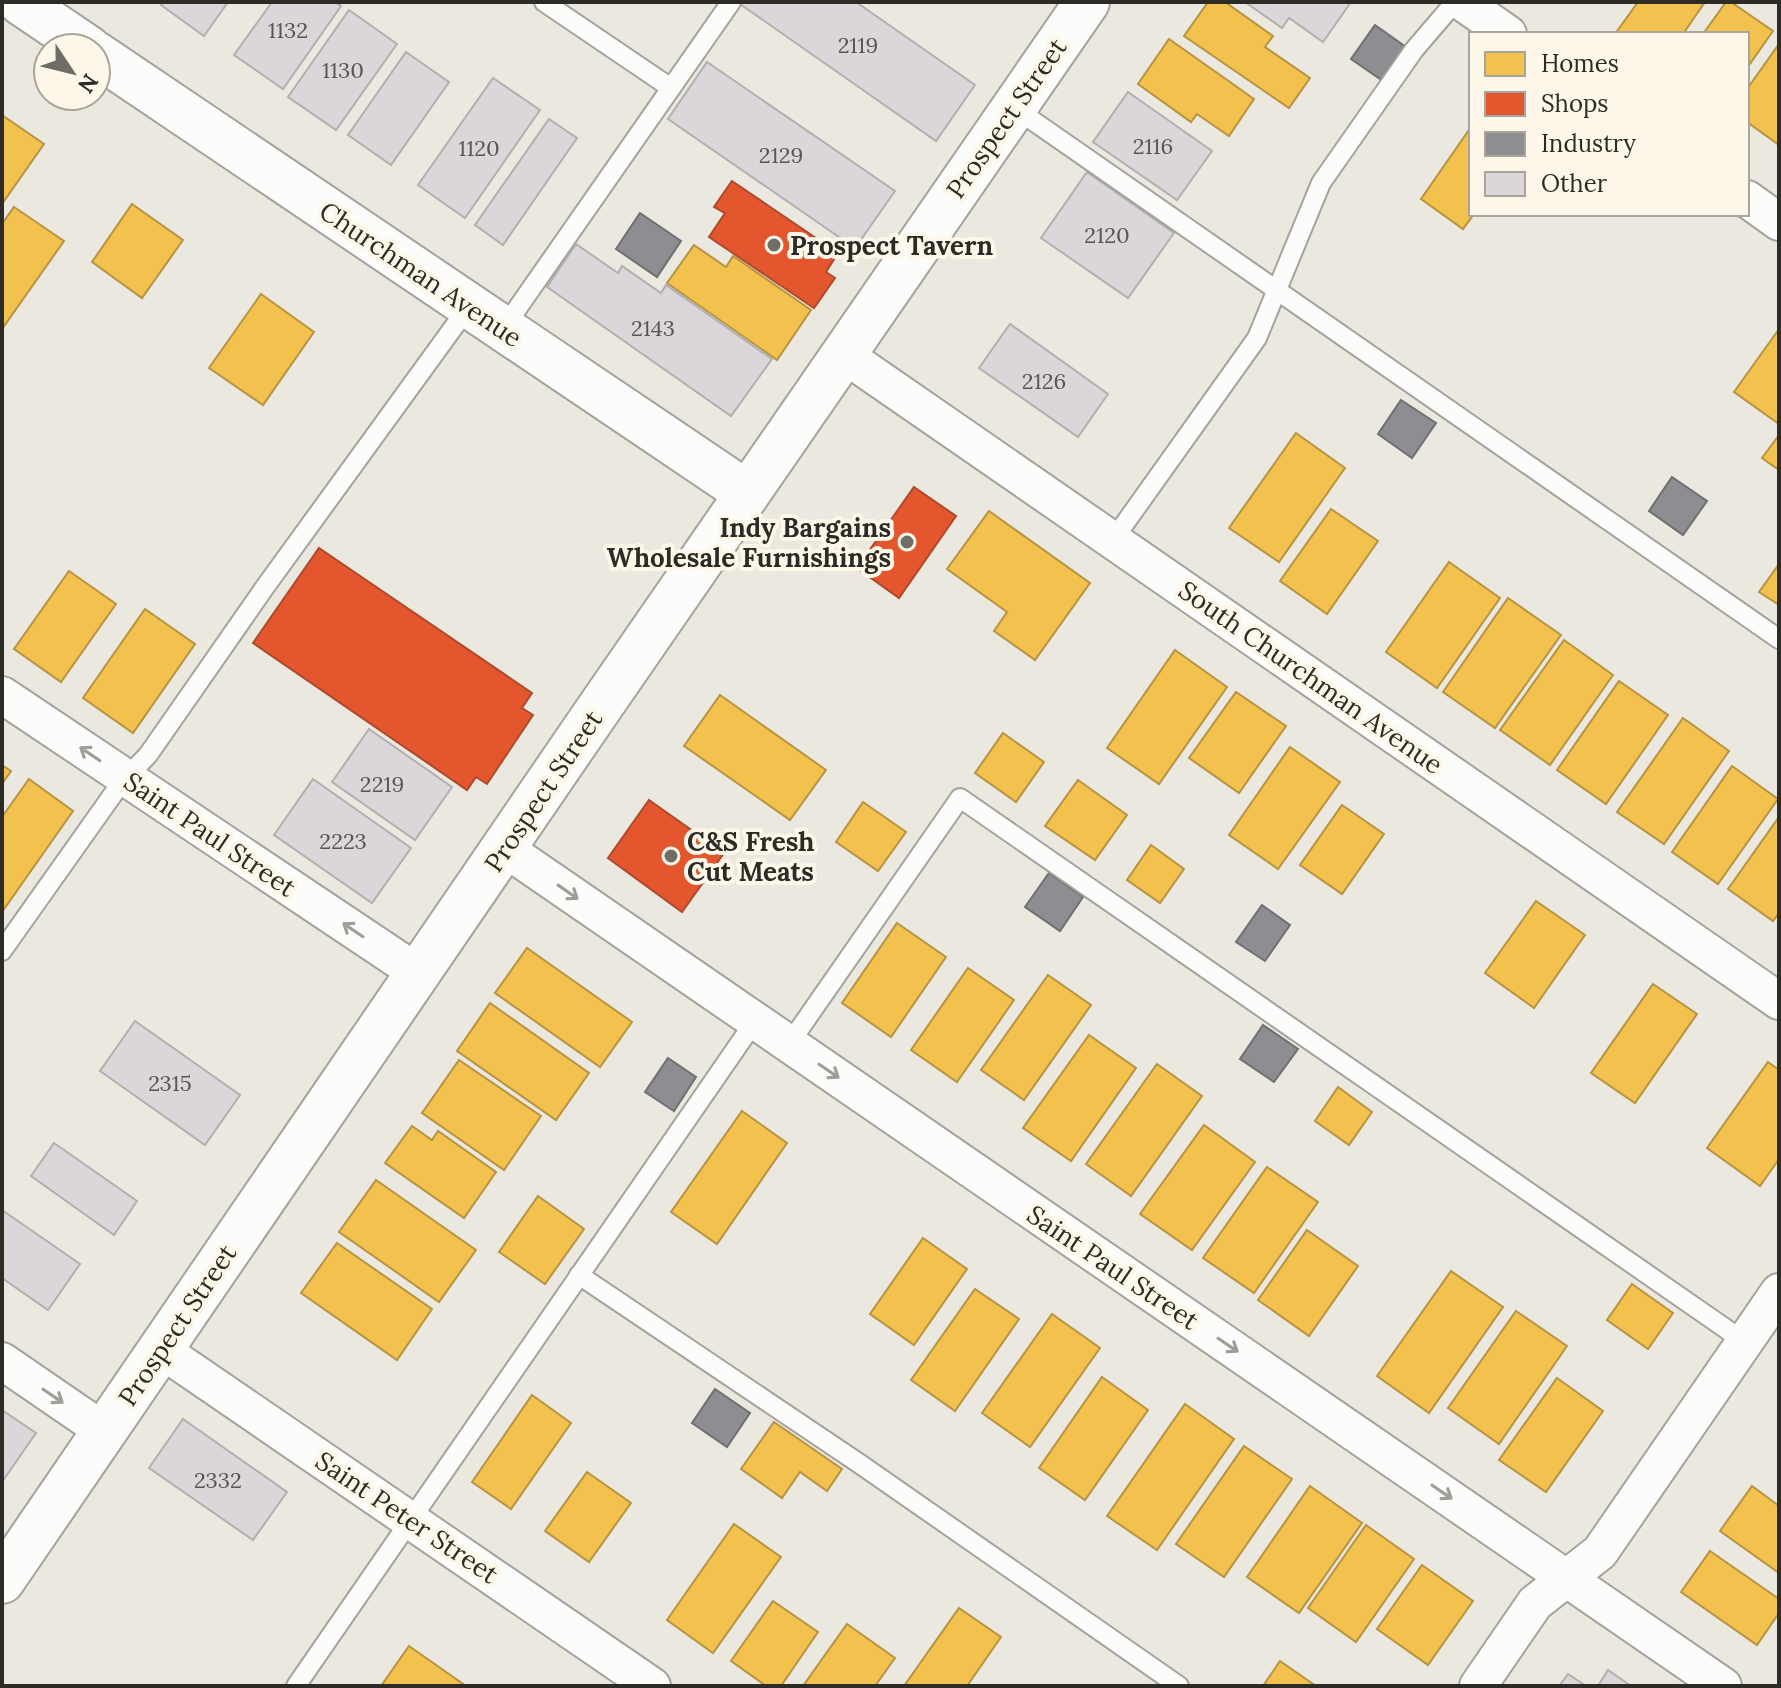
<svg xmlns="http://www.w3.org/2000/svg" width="1781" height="1688" font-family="Lora,serif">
<rect width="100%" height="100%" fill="#ebe8e0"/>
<g fill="#f2c14e" stroke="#b79442" stroke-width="2">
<polygon points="1208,2 1225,2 1273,36 1265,47 1310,78 1289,108 1184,36"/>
<polygon points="1638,2 1705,2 1683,34 1615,34"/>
<polygon points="1726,2 1731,2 1773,31 1747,68 1747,34 1703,34"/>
<polygon points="1169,39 1254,99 1229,136 1197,114 1191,122 1138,84"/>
<polygon points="1779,44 1779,145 1747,122 1747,89"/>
<polygon points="2,115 44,144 2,204"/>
<polygon points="1471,127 1471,214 1474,214 1463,229 1421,199"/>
<polygon points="132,204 183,240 142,298 92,262"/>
<polygon points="14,207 64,241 2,329 2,224"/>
<polygon points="694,245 726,267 733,256 811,310 777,360 667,283"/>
<polygon points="261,294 314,332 263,405 209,368"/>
<polygon points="1779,329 1779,424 1734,392"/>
<polygon points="1296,433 1345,468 1279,562 1229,528"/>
<polygon points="1779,435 1779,470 1762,458"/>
<polygon points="1331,509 1378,541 1327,614 1280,581"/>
<polygon points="989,511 1090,583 1035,660 994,631 1007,612 947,569"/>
<polygon points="1449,562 1500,598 1437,688 1386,652"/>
<polygon points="1779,564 1779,605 1759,592"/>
<polygon points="69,571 116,604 61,682 14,649"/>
<polygon points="1508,598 1561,635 1495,728 1443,692"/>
<polygon points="145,609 195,644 133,733 83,698"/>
<polygon points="1564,640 1613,675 1550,765 1500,730"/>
<polygon points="1175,650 1227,687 1159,784 1107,748"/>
<polygon points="1619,681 1668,715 1606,804 1557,770"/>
<polygon points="1236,692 1286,726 1239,793 1189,758"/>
<polygon points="720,695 826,770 790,820 684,746"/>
<polygon points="1683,718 1729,751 1664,844 1617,812"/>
<polygon points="1003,733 1044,762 1016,802 975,773"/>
<polygon points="1290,747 1340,782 1278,869 1229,835"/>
<polygon points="2,765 11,771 2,784"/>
<polygon points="1732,766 1778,799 1718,884 1672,852"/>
<polygon points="29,779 73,811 2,912 2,817"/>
<polygon points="1078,780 1127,815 1095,860 1045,826"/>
<polygon points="863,802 906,832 878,871 836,842"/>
<polygon points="1342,805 1384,834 1342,894 1300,865"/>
<polygon points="1779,817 1779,913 1773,921 1728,889"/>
<polygon points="1151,845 1184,869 1160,903 1127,880"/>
<polygon points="1536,901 1585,935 1534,1008 1485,973"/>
<polygon points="897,923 946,957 891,1037 842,1003"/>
<polygon points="527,948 632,1022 600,1067 495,993"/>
<polygon points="968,968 1014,1000 957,1082 911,1050"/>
<polygon points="1048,975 1091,1005 1024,1100 981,1070"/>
<polygon points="1653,984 1697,1014 1635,1103 1591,1073"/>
<polygon points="490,1003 589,1073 556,1120 457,1051"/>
<polygon points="1089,1035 1136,1068 1071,1161 1023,1128"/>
<polygon points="459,1060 541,1116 504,1170 422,1113"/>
<polygon points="1768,1062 1779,1070 1779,1159 1760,1186 1707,1148"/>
<polygon points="1157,1064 1202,1096 1131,1196 1086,1164"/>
<polygon points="1338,1087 1372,1112 1349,1145 1315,1121"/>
<polygon points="742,1111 787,1143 717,1244 671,1212"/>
<polygon points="1204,1125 1255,1162 1192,1250 1140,1214"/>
<polygon points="412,1126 432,1140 438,1131 496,1172 464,1218 385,1163"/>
<polygon points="1267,1167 1318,1202 1254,1293 1203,1258"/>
<polygon points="376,1180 476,1250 439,1302 339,1232"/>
<polygon points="538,1196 584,1229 545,1284 499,1252"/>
<polygon points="1307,1230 1358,1266 1309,1336 1258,1300"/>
<polygon points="923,1238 967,1269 914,1345 870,1314"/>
<polygon points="337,1243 432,1309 397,1360 301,1293"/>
<polygon points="1451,1271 1503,1307 1429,1413 1377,1376"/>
<polygon points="1632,1284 1673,1313 1648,1349 1607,1320"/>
<polygon points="975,1289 1019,1319 955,1411 911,1380"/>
<polygon points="1516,1311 1567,1346 1499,1444 1448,1408"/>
<polygon points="1052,1314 1100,1348 1030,1447 982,1413"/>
<polygon points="1102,1377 1148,1410 1085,1500 1039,1468"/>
<polygon points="1557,1378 1603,1411 1546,1492 1499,1460"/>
<polygon points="532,1395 571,1423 511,1509 472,1482"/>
<polygon points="1185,1404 1234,1439 1157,1550 1107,1516"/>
<polygon points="774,1422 842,1469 827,1491 800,1472 782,1498 741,1469"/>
<polygon points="1244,1446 1292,1479 1224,1577 1176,1544"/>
<polygon points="587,1472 631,1503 589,1562 545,1531"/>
<polygon points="1310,1486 1362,1523 1299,1613 1247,1577"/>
<polygon points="1752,1486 1779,1506 1779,1573 1720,1531"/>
<polygon points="734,1524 781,1557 713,1653 667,1620"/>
<polygon points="1366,1525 1414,1559 1356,1642 1308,1608"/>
<polygon points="1710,1551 1779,1599 1779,1613 1757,1645 1681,1592"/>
<polygon points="1422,1565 1473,1601 1428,1665 1377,1629"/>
<polygon points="773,1601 818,1632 781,1686 766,1686 731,1661"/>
<polygon points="959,1608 1001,1637 967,1686 904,1686"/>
<polygon points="847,1624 895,1658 875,1686 803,1686"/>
<polygon points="409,1646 466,1686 381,1686"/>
<polygon points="1280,1661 1316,1686 1263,1686"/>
</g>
<g fill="#e4572e" stroke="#ad4a2c" stroke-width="2">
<polygon points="732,181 838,253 826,272 835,278 814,308 709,237 725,213 714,207"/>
<polygon points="914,487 956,516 899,598 857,568"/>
<polygon points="319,548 532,693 522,708 533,715 487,784 476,777 467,790 253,643"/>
<polygon points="649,800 724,853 682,912 608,858"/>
</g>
<g fill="#8d8d92" stroke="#707072" stroke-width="2">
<polygon points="1375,25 1406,47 1383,81 1351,59"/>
<polygon points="640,213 681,241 657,277 616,249"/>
<polygon points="1401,400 1436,423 1412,458 1378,434"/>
<polygon points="1672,477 1707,501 1683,535 1649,511"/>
<polygon points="1049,873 1083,897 1060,931 1025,907"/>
<polygon points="1262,905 1290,925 1265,961 1236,942"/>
<polygon points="1263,1025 1298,1049 1274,1082 1240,1059"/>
<polygon points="668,1058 696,1077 674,1111 645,1092"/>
<polygon points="715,1389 750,1413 727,1447 692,1423"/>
</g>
<g fill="#dad6da" stroke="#b2afae" stroke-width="2">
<polygon points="163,2 228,2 204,36 161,5"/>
<polygon points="272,2 335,2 341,6 283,89 234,55"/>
<polygon points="742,2 856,2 975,85 936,141 740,4"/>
<polygon points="1245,2 1351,2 1323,42 1289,18 1282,28"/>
<polygon points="349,10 397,44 336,130 288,97"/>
<polygon points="406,52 449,82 391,165 348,135"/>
<polygon points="707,62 895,191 855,248 668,119"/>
<polygon points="493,78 540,110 465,218 418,185"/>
<polygon points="1128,92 1212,151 1177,200 1093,142"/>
<polygon points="549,119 577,138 503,245 475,225"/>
<polygon points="1087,172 1174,233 1128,298 1041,238"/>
<polygon points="576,244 618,273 622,266 661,293 666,285 772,359 731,416 547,287"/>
<polygon points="1010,324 1108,394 1078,437 979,368"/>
<polygon points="369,729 452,787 415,840 332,782"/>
<polygon points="313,779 411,848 372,903 274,835"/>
<polygon points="135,1021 240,1095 205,1145 100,1071"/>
<polygon points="54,1143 137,1201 114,1235 31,1176"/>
<polygon points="2,1210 80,1264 48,1310 2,1278"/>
<polygon points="2,1410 36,1433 2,1482"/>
<polygon points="183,1419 287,1492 253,1540 149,1468"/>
<polygon points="1608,1670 1631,1686 1598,1686"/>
<polygon points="1568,1674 1586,1686 1559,1686"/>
</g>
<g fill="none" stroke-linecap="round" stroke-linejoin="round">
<defs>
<g id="service">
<polyline points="544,2 671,88"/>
<polyline points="1013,107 1779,639"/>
<polyline points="503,329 731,2"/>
<polyline points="1113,540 1257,338 1321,183 1414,50 1455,2"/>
<polyline points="2,951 121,783 148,755 265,587 469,306"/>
<polyline points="789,1044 960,798 1745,1342"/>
<polyline points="579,1275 860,1464 1179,1686"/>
<polyline points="296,1686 755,1021"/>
</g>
<g id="minor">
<polyline points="1462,2 1508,34"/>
<polyline points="1747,199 1779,222"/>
<polyline points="843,354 1779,1001"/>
<polyline points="2,695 418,973"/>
<polyline points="504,848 1723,1686"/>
<polyline points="160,1349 652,1686"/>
<polyline points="2,1361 104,1431"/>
<polyline points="1478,1686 1535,1603 1600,1552 1779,1292"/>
</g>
<g id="secondary">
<polyline points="20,2 88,48"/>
<polyline points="96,54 747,493"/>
<polyline points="2,1581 591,720 1087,2"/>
</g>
</defs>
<use href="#service" stroke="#a4a29c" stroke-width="22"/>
<use href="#minor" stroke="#a4a29c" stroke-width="40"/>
<use href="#secondary" stroke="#a4a29c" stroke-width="48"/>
<use href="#service" stroke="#fcfcfa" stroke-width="18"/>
<use href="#minor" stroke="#fcfcfa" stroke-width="36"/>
<use href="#secondary" stroke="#fcfcfa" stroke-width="44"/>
</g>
<defs><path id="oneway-shaft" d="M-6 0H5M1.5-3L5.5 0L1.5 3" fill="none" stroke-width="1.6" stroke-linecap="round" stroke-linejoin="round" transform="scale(2)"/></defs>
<g stroke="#9f9e9b">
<use href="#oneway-shaft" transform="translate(90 754) rotate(-146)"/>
<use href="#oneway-shaft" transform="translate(568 892) rotate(35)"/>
<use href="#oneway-shaft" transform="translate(353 930) rotate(-146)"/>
<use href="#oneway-shaft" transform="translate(829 1071) rotate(34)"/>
<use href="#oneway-shaft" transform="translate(1228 1345) rotate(34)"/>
<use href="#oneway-shaft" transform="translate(53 1396) rotate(34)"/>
<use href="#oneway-shaft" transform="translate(1442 1492) rotate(34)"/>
</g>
<g fill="#706d67" stroke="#fcf7e9" stroke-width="3">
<circle cx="774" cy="245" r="8"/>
<circle cx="907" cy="542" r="8"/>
<circle cx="671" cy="856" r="8"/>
</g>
<g text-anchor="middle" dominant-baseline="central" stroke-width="8" stroke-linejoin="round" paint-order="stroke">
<g font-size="22" fill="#585653">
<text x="288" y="30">1132</text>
<text x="858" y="45">2119</text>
<text x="343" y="70">1130</text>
<text x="1153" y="146">2116</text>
<text x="479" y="148">1120</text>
<text x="781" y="155">2129</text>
<text x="1107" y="235">2120</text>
<text x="653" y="328">2143</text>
<text x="1044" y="381">2126</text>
<text x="382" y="784">2219</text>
<text x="343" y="841">2223</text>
<text x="170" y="1083">2315</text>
<text x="218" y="1480">2332</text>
</g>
<g font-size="26" fill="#2d2b26" stroke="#fcf7e9">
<text transform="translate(1006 118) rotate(-55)">Prospect Street</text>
<text transform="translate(421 274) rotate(34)">Churchman Avenue</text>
<text transform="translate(1311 677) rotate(35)">South Churchman Avenue</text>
<text transform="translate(543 791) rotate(-56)">Prospect Street</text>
<text transform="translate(210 834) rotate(34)">Saint Paul Street</text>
<text transform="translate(1113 1267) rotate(34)">Saint Paul Street</text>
<text transform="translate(177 1325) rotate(-56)">Prospect Street</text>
<text transform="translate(407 1517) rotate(34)">Saint Peter Street</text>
</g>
<g font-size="26" font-weight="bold" fill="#2d2b26" stroke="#fcf7e9" text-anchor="start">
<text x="790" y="245">Prospect Tavern</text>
<text x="891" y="527" text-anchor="end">Indy Bargains<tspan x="891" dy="30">Wholesale Furnishings</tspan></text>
<text x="687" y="841">C&amp;S Fresh<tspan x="687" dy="30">Cut Meats</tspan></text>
</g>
</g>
<rect width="1781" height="1688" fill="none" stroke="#2d2b26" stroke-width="8"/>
<rect x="1469" y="32" width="280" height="184" fill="#fcf7e9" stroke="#a9a59b" stroke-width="2"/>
<rect x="1485" y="52" width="40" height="24" fill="#f2c14e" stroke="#a9a59b" stroke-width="2"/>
<text x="1541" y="72" font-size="24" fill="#2d2b26">Homes</text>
<rect x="1485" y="92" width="40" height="24" fill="#e4572e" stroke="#a9a59b" stroke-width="2"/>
<text x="1541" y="112" font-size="24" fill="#2d2b26">Shops</text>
<rect x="1485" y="132" width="40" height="24" fill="#8d8d92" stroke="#a9a59b" stroke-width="2"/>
<text x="1541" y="152" font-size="24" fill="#2d2b26">Industry</text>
<rect x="1485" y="172" width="40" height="24" fill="#dad6da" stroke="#a9a59b" stroke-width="2"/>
<text x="1541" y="192" font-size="24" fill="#2d2b26">Other</text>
<g transform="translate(72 72) rotate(125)"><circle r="38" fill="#fcf7e9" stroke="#a9a59b" stroke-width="2"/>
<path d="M0-6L14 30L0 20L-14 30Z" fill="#706d67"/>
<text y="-12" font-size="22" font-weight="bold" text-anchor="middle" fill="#2d2b26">N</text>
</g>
</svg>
